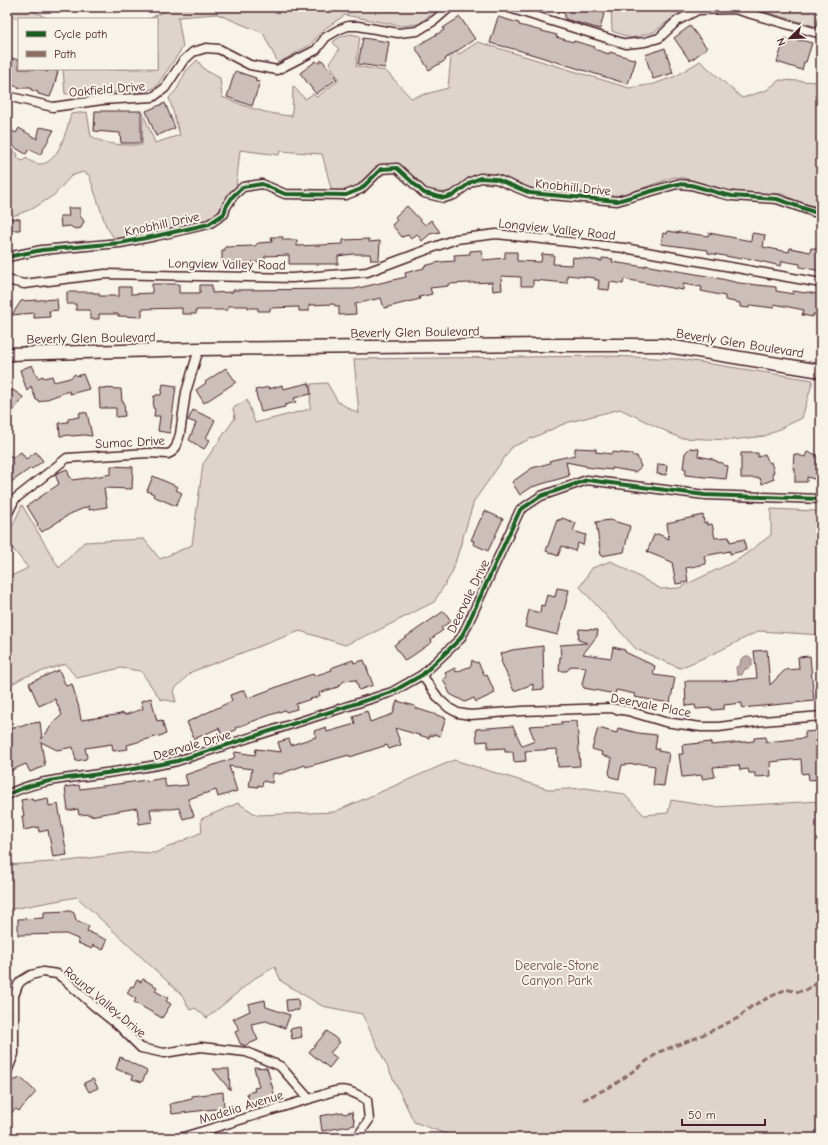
<svg xmlns="http://www.w3.org/2000/svg" width="828" height="1145" font-family="'Comic Neue',sans-serif">
<rect width="100%" height="100%" fill="#f7f3e8"/>
<filter id="ink" filterUnits="userSpaceOnUse"><feTurbulence type="fractalNoise" baseFrequency=".025" numOctaves="2"/><feDisplacementMap in="SourceGraphic" scale="8" xChannelSelector="R" yChannelSelector="G"/><feConvolveMatrix kernelMatrix="1 2 1 2 8 2 1 2 1" color-interpolation-filters="sRGB"/></filter>
<g filter="url(#ink)">
<g fill="#ded4cc" stroke="#947a7c">
<polygon points="7,7 27,7 48,19 19,19 19,20 7,14"/>
<polygon points="172,7 440,7 419,24 401,26 345,15 323,30 310,45 278,63 263,33 217,14 178,17 183,47 156,87 147,91 65,94 63,69 157,69 157,19 149,19"/>
<polygon points="611,7 687,7 654,32 631,38 612,31"/>
<polygon points="748,7 821,7 821,27 818,27"/>
<path d="M350,34L360,36L356,66L386,71L411,98L448,88L451,56L448,50L452,48L459,54L478,42L629,88L654,84L676,76L700,61L742,98L767,90L779,80L821,82V207L814,206L796,201L783,194L731,192L715,188L684,178L674,177L632,192L616,196L602,197L528,188L501,177L486,174L471,178L452,191L444,194L424,189L407,170L399,165H386L357,187L348,191L332,192L322,154L280,151L279,155L240,150L236,187L223,204L217,214L208,221L116,241L106,226L89,175L83,172L71,176L54,195L34,208L16,215L7,216V146L18,154L17,158L23,161L26,158C30,161 35,164 40,164C59,164 67,128 71,114L87,112L91,136C107,146 125,145 142,145L143,113L155,143L180,135L169,98L177,89L186,71L197,60L205,70L220,78L222,97C247,107 265,114 292,116L293,86L305,99L313,94L317,97L339,80L329,63L339,50L333,42L340,37Z"/>
<polygon points="609,356 680,359 813,380 802,418 765,436 732,440 680,438 620,409 566,423 512,447 474,501 452,573 434,602 379,630 345,645 300,631 191,672 173,691 176,702 160,699 141,671 121,668 77,678 65,664 24,677 7,687 7,578 28,568 7,541 7,538 22,505 59,568 84,542 144,539 160,559 192,545 203,464 235,418 233,408 247,400 255,423 310,409 311,384 327,383 338,402 359,414 354,359"/>
<polygon points="771,509 815,511 821,509 821,635 759,631 715,653 680,668 636,649 580,587 592,568 611,561 661,589 679,588 739,559 771,535"/>
<polygon points="454,760 551,790 586,788 624,794 644,815 668,813 671,800 714,807 821,801 821,1138 457,1138 414,1122 362,1014 322,1006 281,981 275,967 255,978 207,1018 195,1008 190,1010 182,995 77,897 7,910 7,865 68,861 133,852 155,853 202,832 201,819 238,803 257,815 334,812"/>
</g>
<polygon fill="#bcaaa7" stroke="#8e7275" points="746,656 749,656 752,659 752,666 744,670 742,675 737,675 736,667 740,665 741,659"/>
<g fill="#ccbfb9" stroke="#4a1f2b">
<polygon points="550,7 606,7 600,29 565,19 565,14"/>
<polygon points="460,17 475,39 445,59 446,60 429,70 415,47 444,30 443,28"/>
<polygon points="498,17 519,23 519,25 557,35 556,37 573,42 574,41 595,47 594,49 609,54 610,52 636,60 628,84 518,50 490,43"/>
<polygon points="690,26 707,48 690,61 674,38"/>
<polygon points="363,38 389,42 385,68 358,64"/>
<polygon points="785,38 790,40 790,38 801,41 801,40 812,43 806,62 804,62 802,70 777,62"/>
<polygon points="665,48 673,73 653,79 645,55"/>
<polygon points="7,57 19,60 19,69 39,69 48,72 48,69 58,71 54,87 50,97 38,94 38,92 31,90 31,88 20,88 7,83"/>
<polygon points="322,60 337,79 316,94 300,73 316,61 318,63"/>
<polygon points="235,71 256,78 255,81 260,82 252,106 227,97"/>
<polygon points="165,103 175,128 156,136 146,111"/>
<polygon points="95,111 141,111 141,143 121,143 120,133 94,131"/>
<polygon points="40,127 54,130 40,155 29,149 26,154 7,143 7,128 16,133 19,128 37,139"/>
<polygon points="407,206 425,225 431,220 440,232 430,234 422,241 417,234 411,239 408,235 402,237 392,225 397,220 395,217 398,214"/>
<polygon points="68,208 80,208 80,216 84,221 81,228 75,229 70,226 61,227 60,216 69,216"/>
<polygon points="7,218 20,219 20,230 7,230"/>
<polygon points="668,231 679,233 679,232 708,236 709,233 751,241 752,233 765,235 763,247 789,252 790,248 810,252 811,248 821,249 821,271 800,267 800,264 782,261 781,266 742,257 742,259 708,253 708,250 661,244 663,233 667,234"/>
<polygon points="271,237 283,237 283,240 297,240 297,246 343,244 343,240 369,239 369,242 380,241 379,260 371,260 370,254 353,254 338,256 338,264 289,264 289,255 265,256 265,262 222,263 222,250 225,250 225,247 255,246 258,243 272,242"/>
<polygon points="482,250 483,260 505,258 505,252 517,252 517,261 541,262 542,254 554,255 553,264 572,265 573,257 602,261 602,258 613,259 612,262 645,267 645,265 655,267 713,277 739,283 776,287 776,291 793,294 793,291 806,293 807,292 821,295 821,316 813,314 813,317 802,315 804,310 774,304 774,308 750,305 749,308 740,307 740,303 725,300 725,296 701,291 702,287 683,284 683,290 624,279 623,284 610,282 609,290 598,289 599,280 595,280 595,278 567,275 567,283 533,280 533,286 521,286 521,277 501,276 502,290 493,291 492,282 448,284 448,286 430,288 432,294 419,297 420,299 384,308 381,298 355,304 356,314 339,315 339,306 335,306 334,304 309,305 309,311 299,311 299,307 270,308 270,311 258,311 258,308 248,308 248,306 228,306 228,310 196,310 196,314 182,314 182,308 142,309 142,317 118,316 118,314 99,314 99,319 90,319 90,310 76,310 76,304 67,304 67,292 93,292 93,293 99,293 99,296 119,296 119,287 131,287 131,294 152,293 152,284 179,284 179,293 200,293 200,285 212,285 212,293 233,292 233,290 354,289 406,277 405,273 424,268 424,266 440,262 455,261 454,255 470,254 470,251"/>
<polygon points="57,299 58,310 49,311 50,317 34,318 34,313 12,315 21,301"/>
<polygon points="32,365 38,378 43,376 44,378 52,376 54,382 70,378 75,374 77,376 83,374 89,389 70,394 69,391 39,402 38,400 36,400 31,386 27,391 20,370"/>
<polygon points="226,368 236,382 204,403 196,390 206,383 205,382"/>
<polygon points="309,383 311,394 294,398 296,402 285,405 285,407 261,412 255,390 269,387 269,389 282,385 283,389"/>
<polygon points="163,384 176,386 170,433 158,431 160,416 154,416 155,409 153,408 154,396 156,396 156,395 161,395"/>
<polygon points="99,388 121,389 122,402 124,402 125,416 116,417 116,408 100,408"/>
<polygon points="11,390 13,390 23,397 7,420 7,395"/>
<polygon points="193,410 215,420 206,438 210,440 204,449 189,440 196,423 188,420"/>
<polygon points="80,412 87,413 92,436 84,435 71,436 70,435 60,436 59,423 68,422 68,419 79,417"/>
<polygon points="575,448 596,449 596,452 612,454 612,452 632,454 632,456 637,456 641,467 635,472 612,468 612,470 586,467 586,466 566,462 569,476 532,487 520,495 512,482 532,468 550,463 549,461 552,460 575,455"/>
<polygon points="690,448 699,449 698,456 713,459 713,460 717,461 717,462 723,463 723,465 728,466 726,479 685,475 686,469 683,468 685,453"/>
<polygon points="7,451 12,458 21,452 26,459 36,452 43,461 32,469 31,468 7,485"/>
<polygon points="807,452 821,456 821,481 807,477 807,482 795,482 795,468 793,469 794,454 805,457"/>
<polygon points="741,453 758,453 758,457 765,454 769,463 771,462 774,472 772,473 774,479 762,484 760,478 741,478"/>
<polygon points="658,464 667,465 666,475 657,474"/>
<polygon points="111,466 133,467 132,489 104,488 107,507 89,510 89,506 70,514 42,532 37,525 38,524 27,506 59,484 55,474 67,469 70,478 71,477 72,480 94,477 111,474"/>
<polygon points="153,476 178,487 176,490 182,493 176,506 153,496 154,494 147,491"/>
<polygon points="485,511 503,519 488,551 473,544 474,541 471,540 481,518 482,518"/>
<polygon points="703,515 704,523 707,522 707,525 712,524 715,538 729,537 730,542 744,539 746,550 730,554 730,551 704,556 706,564 686,568 688,582 676,584 672,562 647,552 654,535 658,534 669,539 667,523"/>
<polygon points="562,518 576,523 573,531 586,535 583,545 578,543 575,551 562,546 558,556 546,551 557,520 559,521 559,519 561,520"/>
<polygon points="610,520 630,526 624,552 601,556 596,522"/>
<polygon points="557,588 569,590 558,635 525,627 529,610 540,613 541,605 544,606 547,595 555,597"/>
<polygon points="444,611 451,621 441,628 443,630 431,639 432,642 405,661 394,645"/>
<polygon points="579,629 598,630 597,636 583,654 611,658 613,647 625,650 625,652 655,666 653,674 654,675 675,678 670,703 634,697 635,694 616,690 615,694 584,688 582,684 586,667 571,666 567,671 559,671 560,657 561,658 560,645 588,643 578,640"/>
<polygon points="543,646 544,689 533,690 533,684 514,691 501,661 502,660 500,654 512,650"/>
<polygon points="767,650 770,685 785,670 799,669 798,657 810,656 814,701 742,708 742,703 724,705 724,709 712,710 712,708 696,709 695,705 686,706 685,681 722,681 757,678 754,651"/>
<polygon points="353,660 354,663 364,660 373,685 359,690 356,680 344,681 338,687 319,693 320,696 296,704 297,709 286,712 285,710 259,719 235,728 236,730 222,736 219,728 194,739 187,722 232,701 230,695 245,690 248,698 298,679 313,674 314,676 332,670 331,668"/>
<polygon points="472,660 476,663 478,662 485,676 487,675 495,693 476,702 474,698 465,702 450,694 443,679 447,677 445,673 455,668 456,672 471,666"/>
<polygon points="59,670 66,686 72,684 79,708 81,720 116,715 124,713 124,715 143,709 141,701 151,698 157,721 162,720 166,734 127,745 128,749 113,751 112,744 85,748 87,757 86,759 76,761 73,747 57,750 41,742 45,766 30,772 26,764 7,772 7,734 10,732 9,730 19,725 20,727 28,724 40,722 42,739 54,722 62,715 55,699 39,706 29,683"/>
<polygon points="397,701 415,706 415,708 446,718 440,736 433,734 433,736 430,735 429,738 395,728 401,745 389,749 387,745 350,757 349,755 306,767 305,765 280,774 273,773 272,783 263,781 262,786 258,785 258,787 249,786 252,769 229,766 237,791 218,797 216,790 188,799 194,816 183,819 179,808 172,809 150,809 152,822 139,824 137,808 90,816 90,814 79,815 78,809 68,811 65,787 79,785 80,789 147,780 147,781 164,778 166,787 188,785 185,775 234,758 235,752 255,755 256,749 281,752 278,742 289,739 291,745 316,737 314,731 326,727 327,732 355,724 353,716 367,711 370,722 393,714"/>
<polygon points="577,721 580,766 558,767 557,749 525,751 526,761 514,762 513,752 505,752 505,748 488,749 488,741 477,742 476,729 513,726 522,746 535,741 529,726 562,724 561,722"/>
<polygon points="598,728 617,733 618,728 638,733 657,735 655,749 659,749 658,751 669,753 664,786 653,785 655,766 642,764 622,765 619,779 611,777 609,773 612,758 601,755 602,752 592,749"/>
<polygon points="816,731 817,738 820,738 821,779 809,780 808,773 802,774 801,759 770,762 771,776 755,777 755,773 749,773 748,769 740,770 739,765 713,767 715,777 702,779 702,775 682,777 679,754 683,754 682,745 711,742 711,745 754,741 754,738 766,737 766,742 805,738 805,732"/>
<polygon points="32,798 33,801 48,798 49,806 58,804 67,855 53,857 48,830 39,832 38,827 24,830 22,816 24,816 21,800"/>
<polygon points="70,911 74,913 76,920 89,926 87,931 107,940 103,950 93,945 92,949 78,943 78,939 66,934 18,935 18,919 44,918 44,912"/>
<polygon points="143,979 157,987 155,991 168,998 166,1001 171,1004 162,1018 134,1002 136,999 127,993 131,986 133,987 137,980 141,982"/>
<polygon points="298,999 299,1010 287,1011 286,1000"/>
<polygon points="265,1000 266,1007 290,1015 285,1028 266,1021 251,1024 258,1040 244,1046 243,1044 241,1045 235,1032 240,1030 233,1019 250,1011 248,1004"/>
<polygon points="300,1027 302,1037 292,1039 290,1029"/>
<polygon points="327,1031 340,1042 330,1053 337,1058 329,1068 309,1052"/>
<polygon points="120,1057 147,1071 142,1082 132,1079 133,1076 129,1074 116,1069"/>
<polygon points="254,1067 267,1068 276,1100 250,1106 247,1093 255,1091 254,1088 259,1087"/>
<polygon points="213,1069 229,1069 230,1090"/>
<polygon points="20,1077 36,1092 19,1111 16,1109 7,1116 7,1087 15,1079 17,1080"/>
<polygon points="93,1079 98,1088 89,1092 84,1083"/>
<polygon points="223,1092 224,1108 172,1114 170,1104 192,1099 192,1096"/>
<polygon points="343,1112 344,1114 352,1112 355,1125 322,1131 320,1116"/>
</g>
<g fill="none" stroke-linecap="round" stroke-linejoin="round">
<defs>
<g id="street">
<polyline points="506,7 626,44 645,42 659,38 677,21 698,10 734,9 821,34"/>
<polyline points="7,96 53,107 102,100 153,97 165,88 183,61 193,52 206,48 219,49 250,65 277,70 316,50 326,37 338,30 348,26 358,26 398,33 417,31 435,20 450,7"/>
<polyline points="7,258 12,256 42,250 120,243 156,236 209,224 224,214 226,207 233,196 243,187 262,184 285,194 346,195 361,189 381,169 397,168 424,193 444,198 454,195 471,182 480,178 496,179 530,193 617,201 677,184 691,185 719,193 732,196 777,199 814,212 821,211"/>
<polyline points="7,280 24,284 105,274 292,278 367,272 456,239 496,234 624,248 821,283"/>
<polyline points="7,515 15,499 67,458 148,453 168,454 172,452 176,447 180,434 186,392 199,349"/>
<polyline points="422,675 439,699 449,708 458,713 470,715 522,711 610,708 628,711 665,722 701,727 719,727 763,721 821,716"/>
<path d="M7,795C34,781 63,779 92,775C121,771 149,767 177,761L392,692L422,675L460,639L465,630L520,510L541,496L587,480L705,495L821,499"/>
<polyline points="7,1072 14,1054 14,996 18,985 21,981 31,975 43,972 57,974 64,979 94,1006 119,1026 141,1048 164,1053 201,1047 246,1052 280,1066 309,1099"/>
<path d="M180,1138L322,1095C342,1087 349,1089 367,1100L369,1120L358,1136L349,1138"/>
</g>
<polyline id="secondary" points="7,354 199,349 541,345 661,345 821,371"/>
</defs>
<use href="#street" stroke="#4a1f2b" stroke-width="11"/>
<use href="#secondary" stroke="#4a1f2b" stroke-width="15"/>
<use href="#street" stroke="#f7f3e8" stroke-width="8"/>
<use href="#secondary" stroke="#f7f3e8" stroke-width="12"/>
<path stroke="#8d6e63" stroke-width="3" stroke-dasharray="6 3" stroke-linecap="butt" d="M583,1100L614,1085L659,1052L696,1038L738,1018L752,1006L786,989C803,995 807,989 821,980"/>
<defs>
<g id="cycleway">
<polyline points="7,258 12,256 42,250 120,243 156,236 209,224 224,214 226,207 233,196 243,187 262,184 285,194 346,195 361,189 381,169 397,168 424,193 444,198 454,195 471,182 480,178 496,179 530,193 617,201 677,184 691,185 719,193 732,196 777,199 814,212 821,211"/>
<path d="M7,795C34,781 63,779 92,775C121,771 149,767 177,761L392,692L422,675L460,639L465,630L520,510L541,496L587,480L705,495L821,499"/>
</g>
</defs>
<use href="#cycleway" stroke="#f7f3e8" stroke-width="6"/>
<use href="#cycleway" stroke="#1b5e20" stroke-width="4"/>
</g>
</g>
<g text-anchor="middle" dominant-baseline="central" stroke-width="4" stroke-linejoin="round" paint-order="stroke">
<g font-size="13" fill="#4a1f2b" stroke="#f7f3e8">
<text transform="translate(107 89) rotate(-5)">Oakfield Drive</text>
<text transform="translate(573 187) rotate(6)">Knobhill Drive</text>
<text transform="translate(162 224) rotate(-12)">Knobhill Drive</text>
<text transform="translate(557 229) rotate(6)">Longview Valley Road</text>
<text transform="translate(227 264) rotate(1)">Longview Valley Road</text>
<text transform="translate(415 332) rotate(-1)">Beverly Glen Boulevard</text>
<text transform="translate(91 338) rotate(-1)">Beverly Glen Boulevard</text>
<text transform="translate(740 343) rotate(9)">Beverly Glen Boulevard</text>
<text transform="translate(130 442) rotate(-3)">Sumac Drive</text>
<text transform="translate(468 596) rotate(-64)">Deervale Drive</text>
<text transform="translate(651 705) rotate(11)">Deervale Place</text>
<text transform="translate(192 745) rotate(-16)">Deervale Drive</text>
<text transform="translate(105 1002) rotate(40)">Round Valley Drive</text>
<text transform="translate(241 1107) rotate(-17)">Madelia Avenue</text>
</g>
<g font-size="13" fill="#6f4c53" stroke="#f7f3e8">
<text x="557" y="965">Deervale-Stone<tspan x="557" dy="15">Canyon Park</tspan></text>
</g>
</g>
<rect width="828" height="1145" fill="none" stroke="#f7f3e8" stroke-width="24"/>
<rect x="12" y="12" width="804" height="1121" fill="none" stroke="#4a1f2b" stroke-width="1.5" filter="url(#ink)"/>
<rect x="18" y="18" width="140" height="52" fill="#f7f3e8" stroke="#b29e9c"/>
<rect x="26" y="31" width="20" height="6" fill="#1b5e20" stroke="#b29e9c"/>
<text x="54" y="38" font-size="12" fill="#4a1f2b">Cycle path</text>
<rect x="26" y="51" width="20" height="6" fill="#8d6e63" stroke="#b29e9c"/>
<text x="54" y="58" font-size="12" fill="#4a1f2b">Path</text>
<g transform="translate(790 38) rotate(247)" stroke="#f7f3e8" stroke-width="3" paint-order="stroke">
<path d="M0-3L7 15L0 10L-7 15Z" fill="#4a1f2b"/>
<text y="-6" font-size="11" font-weight="bold" text-anchor="middle" fill="#4a1f2b">N</text>
</g>
<path d="M682 1119v6h83v-6" fill="none" stroke="#4a1f2b" stroke-width="2"/>
<text x="688" y="1119" font-size="12" fill="#4a1f2b" stroke="#f7f3e8" stroke-width="3" paint-order="stroke">50 m</text>
</svg>
